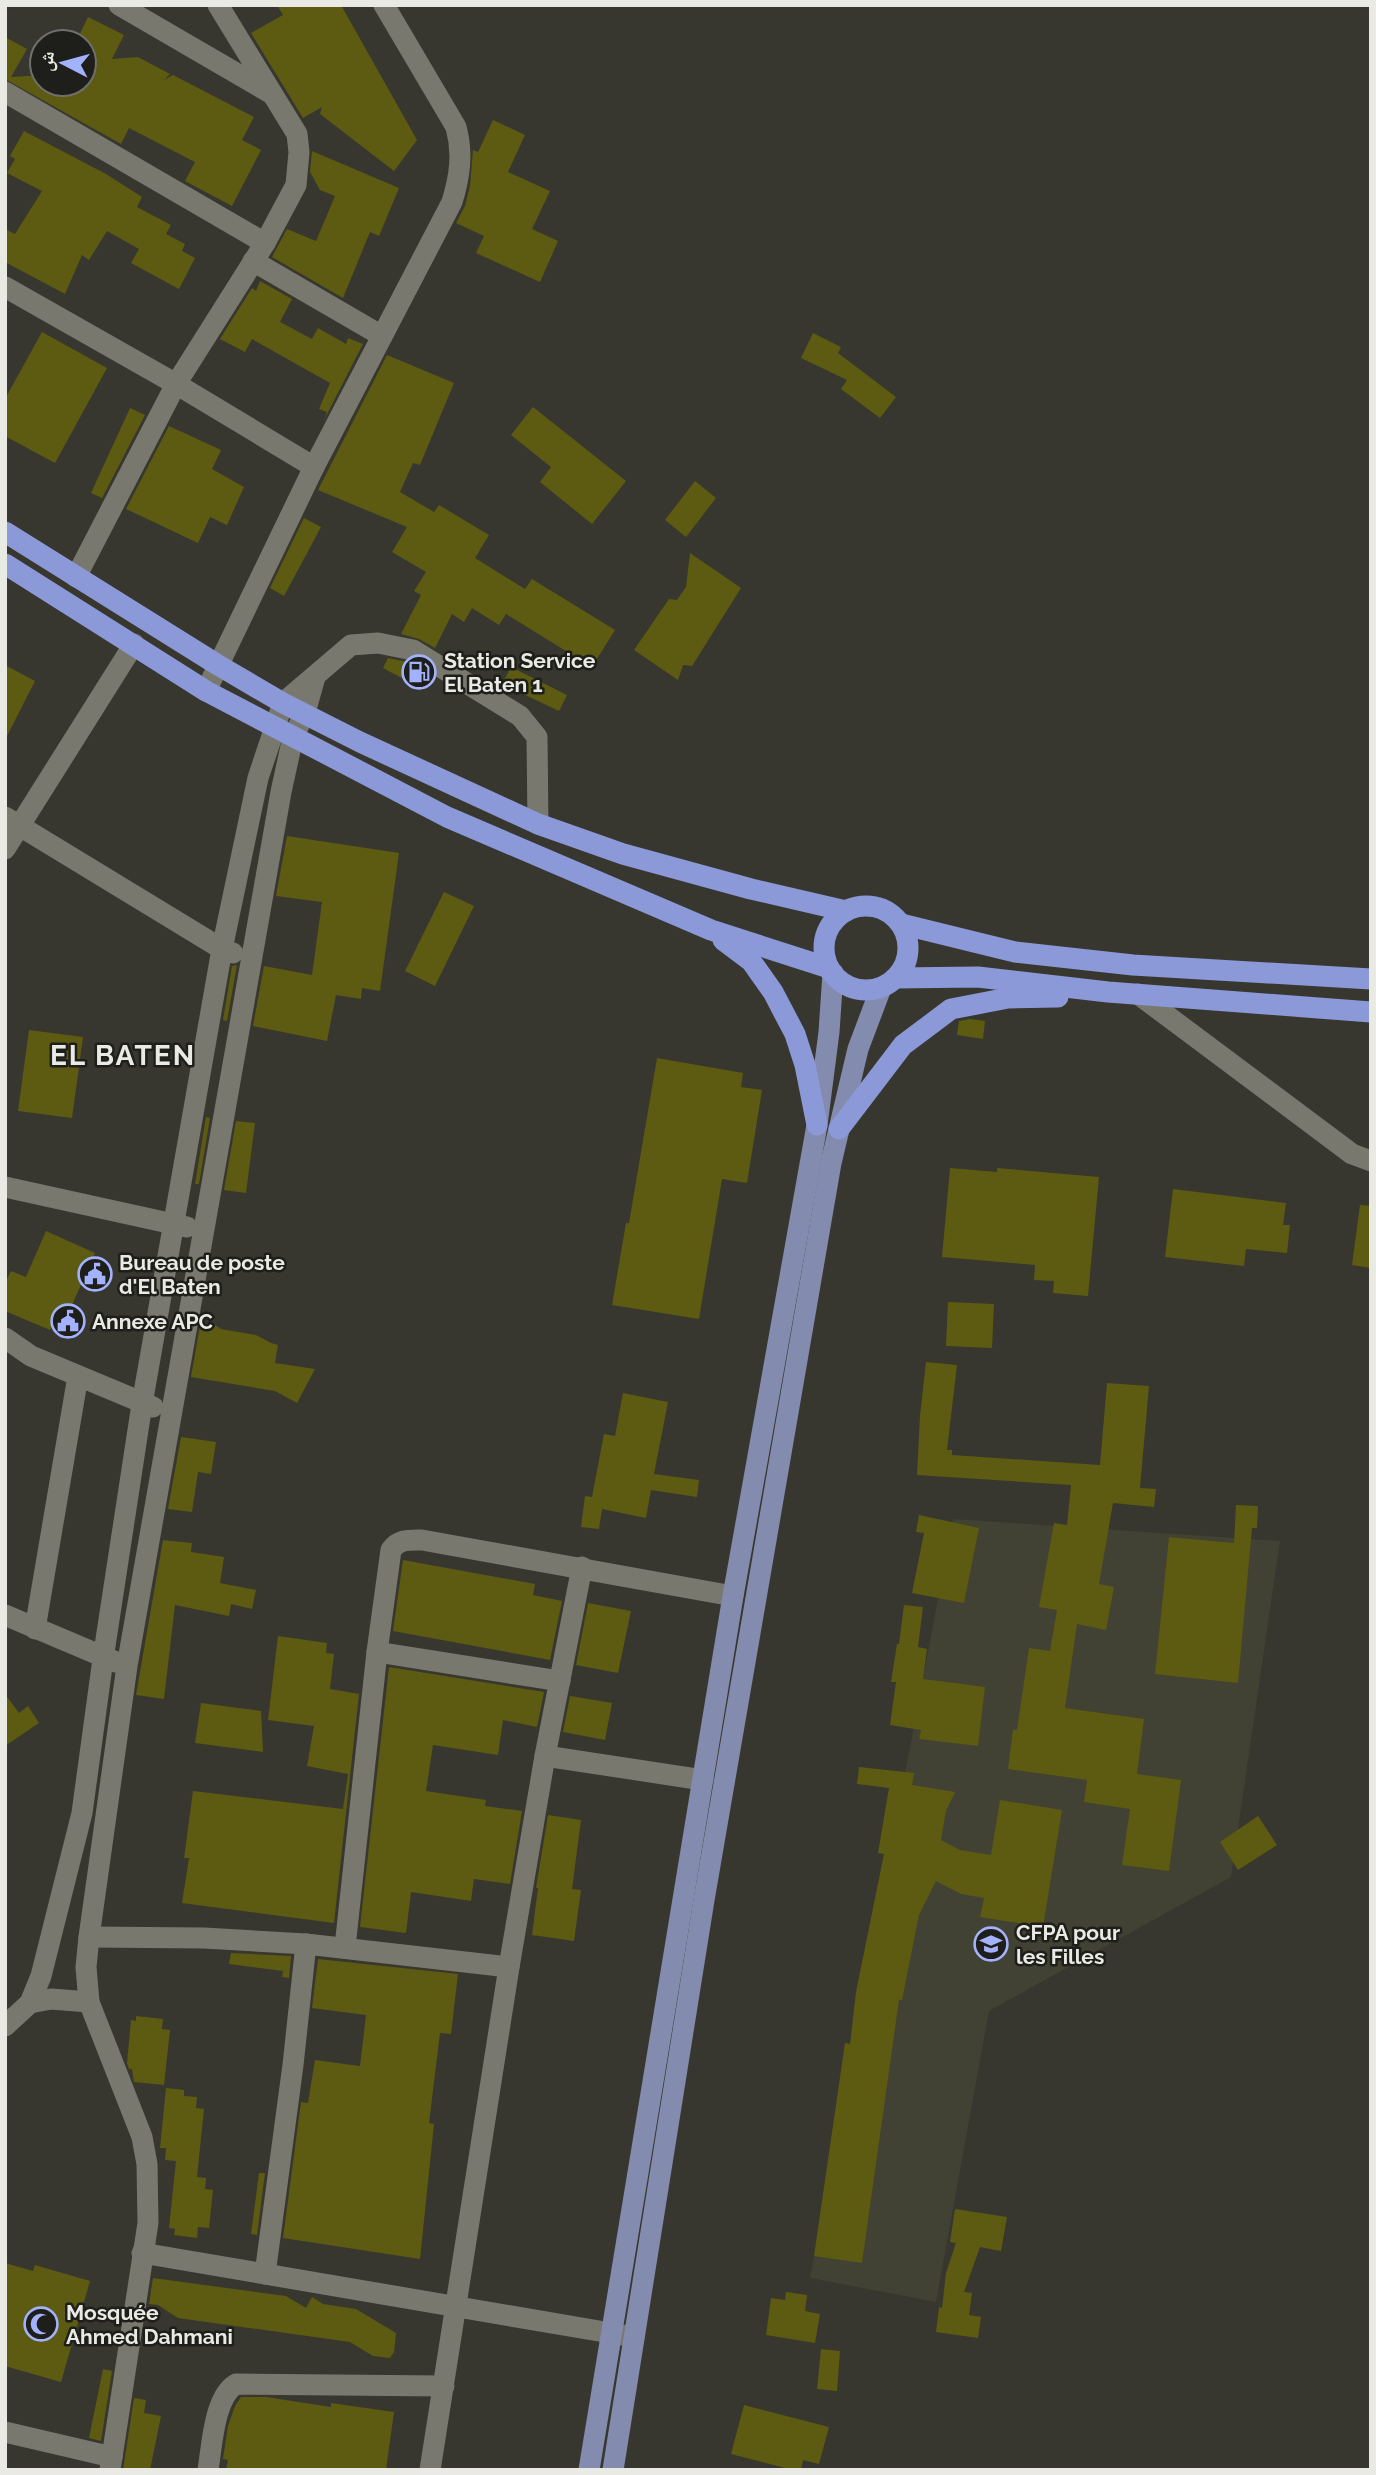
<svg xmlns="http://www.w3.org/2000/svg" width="1376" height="2475" font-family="Raleway,'Noto Naskh Arabic',sans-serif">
<rect width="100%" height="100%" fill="#37372f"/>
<polygon fill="#414233" points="953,1519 1280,1541 1231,1877 989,2011 936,2302 810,2278"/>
<g fill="#5c5b11">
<polygon points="277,5 341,5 417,140 394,171 320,114 322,107 303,118 251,33 283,15"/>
<polygon points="88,17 124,35 112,59 138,57 170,74 164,80 173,75 254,117 242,140 261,150 232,206 185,181 195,162 129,128 121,144 5,79 5,37 27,49 11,77 42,75 42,84 84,84 84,42 76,42"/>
<polygon points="493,120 525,135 508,172 550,191 532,229 558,241 540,282 476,253 484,236 456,223 465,206 470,186 473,150 478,152"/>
<polygon points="24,131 106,174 142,197 137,207 171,225 166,234 185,244 182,251 195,258 179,289 131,263 139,249 107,231 89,260 82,255 65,294 5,262 5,229 15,234 42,191 7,173 15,159 10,156"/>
<polygon points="312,151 399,188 379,236 370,232 343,298 272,257 287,229 316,241 335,196 320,190 310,172"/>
<polygon points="260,281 292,299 280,322 312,339 318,328 346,344 348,338 363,344 324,420 327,412 319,409 330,383 252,339 245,352 220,339 252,288 256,291"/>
<polygon points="42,332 107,368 55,463 5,436 5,399"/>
<polygon points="813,333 841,347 838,353 896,397 880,418 841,389 847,380 801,358"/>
<polygon points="387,355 454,383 420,465 413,463 400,492 434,512 439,505 489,535 475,558 525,589 532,579 615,630 592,667 506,614 499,625 472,608 464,622 452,614 435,648 419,639 401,634 421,595 414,591 426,572 392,552 407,527 318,490"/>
<polygon points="533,407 626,481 592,524 540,482 551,467 511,435"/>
<polygon points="130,408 145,415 102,498 91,493"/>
<polygon points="169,426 221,450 212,469 244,487 227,525 210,517 198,543 126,509"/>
<polygon points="695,481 716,498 686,537 665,520"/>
<polygon points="304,518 321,527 284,596 270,588"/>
<polygon points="690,553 741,588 692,666 683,665 678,680 634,650 669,599 677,600 686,587"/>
<polygon points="388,658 408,662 422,671 415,685 383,668"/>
<polygon points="5,665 35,681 5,740"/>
<polygon points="511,667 567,695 559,711 502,684"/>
<polygon points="287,836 399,853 380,991 362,988 361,999 336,995 327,1041 253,1026 264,966 312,975 322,902 276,896"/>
<polygon points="444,892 474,906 435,986 405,971"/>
<polygon points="237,965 227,1021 223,1020 232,966"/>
<polygon points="970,1019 985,1021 983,1039 957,1035 959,1021"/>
<polygon points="29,1030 83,1037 72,1118 18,1111"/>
<polygon points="657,1058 743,1073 741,1087 762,1090 747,1183 722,1179 699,1319 612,1305 626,1223 629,1223"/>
<polygon points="206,1117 210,1118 199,1184 195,1184"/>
<polygon points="236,1121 255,1123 246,1193 224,1190"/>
<polygon points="950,1168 997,1172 997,1168 1099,1177 1088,1296 1053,1293 1054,1281 1034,1280 1035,1265 942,1257"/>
<polygon points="1173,1189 1286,1203 1283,1225 1290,1225 1287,1253 1246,1249 1244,1266 1165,1257"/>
<polygon points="1360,1205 1371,1206 1371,1268 1352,1265"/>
<polygon points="46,1231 95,1253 68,1314 58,1310 50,1330 5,1311 5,1283 11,1271 26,1277"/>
<polygon points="948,1302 994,1304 992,1348 946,1346"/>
<polygon points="215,1325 221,1329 256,1335 271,1343 278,1345 275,1363 315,1369 297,1403 275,1391 191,1377 200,1326 213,1329"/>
<polygon points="926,1362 957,1365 947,1450 952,1450 952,1455 1100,1465 1107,1383 1149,1386 1140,1488 1156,1489 1154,1507 1113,1503 1099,1584 1114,1587 1106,1630 1077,1624 1065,1708 1144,1719 1137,1774 1181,1780 1169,1871 1122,1865 1130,1809 1084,1802 1087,1780 1008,1769 1013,1730 1017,1730 1029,1648 1050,1651 1057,1610 1039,1607 1054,1523 1067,1525 1071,1485 917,1475 920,1416"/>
<polygon points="623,1393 668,1402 654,1474 699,1480 697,1497 651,1490 646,1518 602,1509 599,1529 581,1527 585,1496 592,1497 604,1434 615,1436"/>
<polygon points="181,1437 216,1442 211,1474 198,1472 192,1512 168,1509"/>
<polygon points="1236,1505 1258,1506 1257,1528 1252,1528 1238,1683 1155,1674 1169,1537 1234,1543"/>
<polygon points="919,1515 979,1528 964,1603 912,1593 924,1533 916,1532"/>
<polygon points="163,1540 192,1543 191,1552 224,1557 220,1583 256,1590 252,1609 231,1604 229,1616 175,1605 164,1699 136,1695"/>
<polygon points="403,1560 535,1584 533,1595 562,1601 550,1660 393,1631"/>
<polygon points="588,1603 631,1611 618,1673 576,1665"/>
<polygon points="904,1605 923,1607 918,1647 927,1649 923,1679 985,1687 978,1746 919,1739 921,1730 890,1725 896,1682 891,1682 897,1644 899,1644"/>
<polygon points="278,1636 327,1643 326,1653 334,1654 330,1689 359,1694 334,1923 182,1903 189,1858 184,1858 193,1791 343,1809 348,1774 307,1766 314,1726 268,1720"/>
<polygon points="389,1667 544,1692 537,1727 503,1720 498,1755 433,1745 426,1791 486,1800 485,1806 522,1811 510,1884 474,1879 471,1901 411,1892 406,1933 360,1927"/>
<polygon points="5,1694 19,1713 28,1706 39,1723 5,1746"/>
<polygon points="570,1696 612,1703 605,1740 563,1732"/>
<polygon points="201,1703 261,1711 263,1752 195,1743"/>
<polygon points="859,1767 914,1773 912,1785 955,1792 946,1811 941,1840 960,1850 991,1855 1000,1800 1062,1810 1043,1927 980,1917 984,1898 961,1894 936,1881 919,1915 902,2000 899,2000 862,2263 814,2256 845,2043 850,2044 856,1992 884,1854 878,1853 889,1788 857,1784"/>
<polygon points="548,1815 581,1820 572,1889 581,1890 574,1941 532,1935 538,1888 536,1888"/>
<polygon points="1258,1816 1277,1845 1238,1870 1220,1842"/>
<polygon points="231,1953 291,1956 289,1978 282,1977 283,1971 229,1964"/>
<polygon points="318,1959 458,1974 451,2034 440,2033 429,2123 434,2124 420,2259 283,2238 301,2102 308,2103 315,2060 360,2066 366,2015 312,2008"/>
<polygon points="136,2016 163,2019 162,2029 170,2030 164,2085 134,2082 132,2069 129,2069 127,2063 131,2020 136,2021"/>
<polygon points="166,2088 184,2090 184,2096 197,2097 196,2108 204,2109 197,2177 206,2178 205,2189 213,2190 209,2228 198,2227 197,2238 174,2235 175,2229 169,2228 176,2161 165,2160 166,2148 160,2148"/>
<polygon points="259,2173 265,2173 257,2235 251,2234"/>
<polygon points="955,2209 1007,2217 1001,2251 980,2247 964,2292 972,2293 969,2315 981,2317 978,2338 936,2332 939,2307 942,2308 946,2273 956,2243 950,2242"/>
<polygon points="5,2263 33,2271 35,2265 90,2281 61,2382 5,2366"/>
<polygon points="153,2278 286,2296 306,2308 312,2297 323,2304 356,2309 396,2333 394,2352 390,2358 373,2356 350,2342 178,2318 158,2305 149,2304"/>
<polygon points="786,2292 807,2295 805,2311 820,2314 815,2343 766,2335 771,2298 785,2300"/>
<polygon points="821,2349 840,2351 837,2391 817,2389"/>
<polygon points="103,2369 112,2371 101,2441 89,2438"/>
<polygon points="241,2397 266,2397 331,2407 331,2403 394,2412 386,2470 226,2470 228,2460 223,2459 228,2426 235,2406"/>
<polygon points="134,2398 146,2400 144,2413 161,2416 150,2470 123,2470"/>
<polygon points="744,2405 829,2427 819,2464 803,2460 801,2470 793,2470 731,2454"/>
</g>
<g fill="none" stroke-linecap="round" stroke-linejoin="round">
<g stroke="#78786f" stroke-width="21">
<polyline points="119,5 272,94"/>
<polyline points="5,92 265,243"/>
<polyline points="253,261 382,336"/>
<polyline points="5,287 176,384 314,467"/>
<polyline points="76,577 176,384 265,243 296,185 299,152 297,134 218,5"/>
<path d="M206,691L314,467L452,202C460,176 463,153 456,127L384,5"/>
<polyline points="5,817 222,949 233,953"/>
<polyline points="5,849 134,644"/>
<polyline points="1138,994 1352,1154 1371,1161"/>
<polyline points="5,1187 187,1227"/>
<polyline points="5,1338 31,1356 153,1407"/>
<polyline points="5,1615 116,1662"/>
<polyline points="35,1629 78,1376"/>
<path d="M377,1652L391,1550C399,1539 408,1540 422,1540L733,1596"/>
<polyline points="545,1756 703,1780"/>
<polyline points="89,1937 204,1938 306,1944 509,1967"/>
<polyline points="345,1947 377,1652 560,1681"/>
<polyline points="30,2003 51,1999 89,2002"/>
<polyline points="5,2026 30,2003 41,1976 82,1813 103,1659 142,1404 222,949 258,778 283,703 351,645 378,643 413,650 520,716 537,737 538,824"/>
<polyline points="142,2253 634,2337"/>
<polyline points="265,2274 293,2065 306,1944"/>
<polyline points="5,2432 112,2457"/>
<polyline points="110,2470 148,2223 147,2164 142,2137 89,2002 86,1967 89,1937 127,1666 281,792 293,737 305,713 315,677"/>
<path d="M208,2470C212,2446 214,2397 236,2384L444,2386"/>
<polyline points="430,2470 509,1967 545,1756 582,1567"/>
</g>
<g stroke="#838cae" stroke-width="21">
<polyline points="589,2470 733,1596 817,1125 829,1032 833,973"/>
<polyline points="613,2470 704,1900 831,1163 858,1049 881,988"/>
</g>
<g stroke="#8b99d8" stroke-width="21">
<polyline points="5,532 218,665 283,703 360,742 538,824 623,854 751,889 846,911"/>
<polyline points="5,564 206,691 447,817 711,930 829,968"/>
<circle cx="866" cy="948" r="42"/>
<polyline points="901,924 1015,952 1133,965 1371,979"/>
<polyline points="723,940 751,961 773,992 795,1034 805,1065 817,1125"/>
<polyline points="895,978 978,977 1108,992 1371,1012"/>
<polyline points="839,1129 903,1045 951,1009 1008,998 1058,997"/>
</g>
</g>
<defs>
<symbol id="fuel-ring" viewBox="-11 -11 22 22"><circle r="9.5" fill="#1e1e1a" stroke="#a2b2fd" stroke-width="1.5"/><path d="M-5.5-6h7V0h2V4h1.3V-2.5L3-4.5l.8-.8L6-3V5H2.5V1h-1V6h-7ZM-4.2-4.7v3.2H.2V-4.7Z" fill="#a2b2fd"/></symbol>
<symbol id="civic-ring" viewBox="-11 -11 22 22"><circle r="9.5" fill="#1e1e1a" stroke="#a2b2fd" stroke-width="1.5"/><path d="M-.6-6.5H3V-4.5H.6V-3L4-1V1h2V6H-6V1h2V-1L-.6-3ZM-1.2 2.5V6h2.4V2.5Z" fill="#a2b2fd"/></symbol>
<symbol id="university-ring" viewBox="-11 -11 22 22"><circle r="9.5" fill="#1e1e1a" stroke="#a2b2fd" stroke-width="1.5"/><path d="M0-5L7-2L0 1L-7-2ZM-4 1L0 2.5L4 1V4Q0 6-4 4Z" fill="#a2b2fd"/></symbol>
<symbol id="mosque-ring" viewBox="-11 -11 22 22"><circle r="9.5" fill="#1e1e1a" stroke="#a2b2fd" stroke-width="1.5"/><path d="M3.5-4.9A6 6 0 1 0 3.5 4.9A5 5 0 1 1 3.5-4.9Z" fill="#a2b2fd"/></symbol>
</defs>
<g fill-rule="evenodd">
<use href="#fuel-ring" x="400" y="653" width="38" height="38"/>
<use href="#civic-ring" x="76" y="1255" width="38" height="38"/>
<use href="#civic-ring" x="49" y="1302" width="38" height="38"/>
<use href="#university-ring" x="972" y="1925" width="38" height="38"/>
<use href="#mosque-ring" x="22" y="2305" width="38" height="38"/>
</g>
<g text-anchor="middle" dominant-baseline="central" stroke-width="5" stroke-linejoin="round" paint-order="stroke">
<g font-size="21" font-weight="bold" fill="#e9eae4" stroke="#1e1e1a" text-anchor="start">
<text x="444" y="660">Station Service<tspan x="444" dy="24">El Baten 1</tspan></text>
<text x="119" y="1262">Bureau de poste<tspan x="119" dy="24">d'El Baten</tspan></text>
<text x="92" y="1321">Annexe APC</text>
<text x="1016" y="1932">CFPA pour<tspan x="1016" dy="24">les Filles</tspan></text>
<text x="66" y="2312">Mosquée<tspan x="66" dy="24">Ahmed Dahmani</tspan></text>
</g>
<g font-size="28" font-weight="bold" letter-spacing="2" fill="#e9eae4" stroke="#1e1e1a">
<text x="123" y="1055">EL BATEN</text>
</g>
</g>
<rect width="1376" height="2475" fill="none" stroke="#e9eae4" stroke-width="14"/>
<g transform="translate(63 63) rotate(276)"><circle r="33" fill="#1e1e1a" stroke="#6f706b" stroke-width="2"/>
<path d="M0-5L12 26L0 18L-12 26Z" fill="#a2b2fd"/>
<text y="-10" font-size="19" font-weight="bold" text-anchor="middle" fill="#e9eae4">ش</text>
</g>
</svg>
